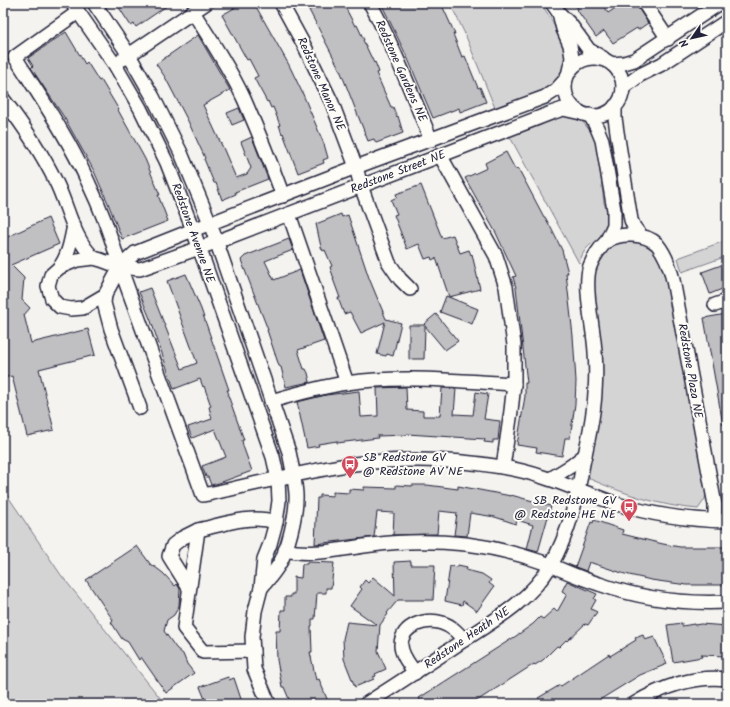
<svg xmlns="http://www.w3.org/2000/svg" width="730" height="707" font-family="Kalam,sans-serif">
<rect width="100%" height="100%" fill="#f4f3ef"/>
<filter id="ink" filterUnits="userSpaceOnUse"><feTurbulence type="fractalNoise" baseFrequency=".025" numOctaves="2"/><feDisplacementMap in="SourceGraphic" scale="8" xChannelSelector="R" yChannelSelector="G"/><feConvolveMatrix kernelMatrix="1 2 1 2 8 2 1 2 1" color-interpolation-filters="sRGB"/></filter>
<g filter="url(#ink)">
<g fill="#d5d4d5" stroke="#7c7b88">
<polygon points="450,3 541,3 549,16 563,43 566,52 565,67 561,76 555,83 539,93 495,108 465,34"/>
<path d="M557,115L576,117L582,121L592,133L597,146L604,203L610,219L606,233L600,237V239C588,245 584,249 579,263L510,137L541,125Z"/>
<polygon points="727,240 727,256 682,272 678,258"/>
<path d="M623,241C650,241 653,248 666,269L706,492L705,499L698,509C660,506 625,494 590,479L587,471L602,383V365L592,278C595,260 605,246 623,241Z"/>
<polygon points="3,489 61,575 165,704 3,704"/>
</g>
<g fill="#c0bfc2" stroke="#22223b">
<polygon points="116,3 171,3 136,27 134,24 131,26"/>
<polygon points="243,3 254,3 289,65 302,92 324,144 328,158 323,160 324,163 298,173 283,133 282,134 279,125 280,125 273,107 271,108 268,101 267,102 254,78 258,76 249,59 247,60 222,15"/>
<polygon points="309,3 343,3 355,26 357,25 364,40 363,40 374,63 375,62 379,72 376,73 391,107 393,107 397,117 398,116 403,133 376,143 374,139 368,141 340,70 309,10 313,8"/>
<polygon points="381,3 441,3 455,34 453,34 462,57 465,56 478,88 480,87 486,102 460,112 459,108 433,118 408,59"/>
<polygon points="574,3 601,3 608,13 623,3 635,3 648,23 638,30 637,28 613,43 604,31 596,37 577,10 578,9"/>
<polygon points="66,32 85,64 87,62 99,81 101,80 119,110 118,110 145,159 160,195 158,195 168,221 122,239 108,203 93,169 64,117 31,68 33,66 28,58"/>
<polygon points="198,35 230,90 203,105 224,150 236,178 247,174 251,168 241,142 252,137 268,179 235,192 236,194 222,200 216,183 214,183 204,159 205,158 188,121 165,77 156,64"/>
<polygon points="239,108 244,120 232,125 227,113"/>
<polygon points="506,152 515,169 518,168 544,217 545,217 551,228 562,250 568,273 566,273 573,336 576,381 575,404 570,438 565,438 562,456 536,452 537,448 517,445 525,396 525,383 527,383 516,288 513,277 516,276 496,233 465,178 487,168 485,163"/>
<polygon points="421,185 442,238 453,235 460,253 469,250 471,255 472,254 480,289 449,297 436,258 432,260 431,257 425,259 419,244 407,249 394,215 397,214 391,200 397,197 396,194"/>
<polygon points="341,214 342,217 348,215 369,278 386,319 401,323 393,356 387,354 386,356 377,354 385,322 361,333 350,312 344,314 338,298 340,298 333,279 334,279 330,267 332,266 325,250 323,251 321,247 316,224"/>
<polygon points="48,218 59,244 11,265 24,278 22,300 30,308 24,315 31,343 88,329 95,355 39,369 54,430 27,436 12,376 3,378 3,239"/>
<polygon points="289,239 293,250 265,261 274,280 300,270 324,341 298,350 304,369 306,369 308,373 310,382 286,387 281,367 279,366 267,330 268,330 241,260 245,256"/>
<polygon points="727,263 727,287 710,294 702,272"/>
<polygon points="186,274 201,309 229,390 227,390 229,394 228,395 244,440 242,440 243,446 252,471 219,483 211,485 208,477 206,477 202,466 226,457 215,429 192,438 188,427 212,419 209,407 211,406 204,386 203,387 200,379 174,389 151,321 139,292 150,288 182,369 197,363 167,281"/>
<polygon points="446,296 478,309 472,324 440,312"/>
<polygon points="436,314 458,341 445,350 425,326 424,359 409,359 409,325 425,325 424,324"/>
<polygon points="726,314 727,424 723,425 704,318"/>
<polygon points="406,387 407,410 423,411 423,416 440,416 442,388 456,389 454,414 473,415 476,392 488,394 484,419 500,421 498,440 493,440 493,443 484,442 485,439 407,434 407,435 377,436 378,438 337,443 337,441 318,444 319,446 307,448 297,402 326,395 359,391 361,417 378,416 377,388"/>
<polygon points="396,485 412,486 412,485 427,485 458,489 458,486 469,488 511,496 511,495 551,506 538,552 527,549 533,525 517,520 516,524 495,517 470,513 467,536 454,535 457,513 439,511 437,534 393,535 394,513 377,512 374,537 315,544 317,498 320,498 320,495 333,496 333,492 349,493 349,489 364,490 364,487 396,488"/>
<polygon points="594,520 623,530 622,534 663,544 680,547 727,547 727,585 687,585 651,580 625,574 589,562 586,571 575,567 591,522 593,523"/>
<polygon points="137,546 151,565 155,567 163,573 175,586 177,584 180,589 179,606 174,615 167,620 164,631 176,648 183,654 187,664 194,673 166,693 141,657 139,660 128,642 122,639 111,622 113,620 86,580"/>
<polygon points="411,561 411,565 435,565 433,600 398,600 387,613 388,614 380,625 378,651 386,669 375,674 376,676 373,677 374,679 355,687 344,659 343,639 347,622 377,625 350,606 362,589 360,587 365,580 368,583 373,577 395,596 394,562"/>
<polygon points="307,562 334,563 331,588 326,588 326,593 317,593 315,619 312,619 312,626 311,626 312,652 310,652 316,680 319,679 329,704 291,704 284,687 282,687 277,660 276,631 280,631 281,610 285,610 285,597 291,597 291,594 294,594 294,577 301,578 302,564 307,564"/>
<polygon points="458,565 467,567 466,570 482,574 491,580 489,583 494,587 477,611 463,601 462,605 445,601 450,566 458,567"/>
<polygon points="567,581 597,594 594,599 596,600 591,609 597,612 588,625 585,624 567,641 566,640 559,647 557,646 543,660 535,665 534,664 472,704 422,704 419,698 516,636 533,624 540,617 543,619 554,609 557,612 567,594 562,591"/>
<polygon points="682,623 682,626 694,624 694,625 701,624 727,626 727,656 701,655 702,657 673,662 667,625"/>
<polygon points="643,635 645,640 654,637 667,664 640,675 593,704 542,704 538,698 560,685 561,686 609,654 610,656 636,640 635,638"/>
<polygon points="228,677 229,680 234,678 242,702 238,704 207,704 200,687"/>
</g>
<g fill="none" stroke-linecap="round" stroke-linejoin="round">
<defs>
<g id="minor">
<polyline points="72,3 115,65 140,108 167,163 193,230 273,457 278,479 279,501 276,522 270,544 264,559 261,588 255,611 252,637 254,669 269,704"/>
<path d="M94,3L129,55L153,97L181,153L210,223L289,452C292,466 295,480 296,494C297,513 288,551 278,566C273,574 267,581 261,588"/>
<polyline points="281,3 305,47 332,103 356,167 361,186 389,263 400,279 410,289"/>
<path d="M370,3C394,47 412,94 431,140"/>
<polyline points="552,3 559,13 570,24 589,50 603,58"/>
<polyline points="644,3 668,39"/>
<path d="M78,12L15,57C41,98 69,139 89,184C102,211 112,239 120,267L203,495C252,485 304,471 354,464C402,458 454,459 502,467C541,473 577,490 614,503C651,515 688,520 727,521"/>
<path d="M193,12C211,40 230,69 244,99C258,131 271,163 283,196"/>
<polyline points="559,13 563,29 570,45 572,58 569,71"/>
<circle cx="594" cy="87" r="29"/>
<polyline points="123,59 206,3"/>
<polyline points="612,64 624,63 634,60 720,3"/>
<polyline points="565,80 556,90 545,97 356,167 193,230 135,253 120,267 105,295 83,308 71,309 60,307 52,299 48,286 51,275 60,267 77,260 94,258 101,260 120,267 140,269 216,242 551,113 563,109 581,113"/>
<polyline points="623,88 640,75 662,64 727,21"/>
<path d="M3,99C23,125 42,153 56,182C68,206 73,239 94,258"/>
<polyline points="615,106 615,118 617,132 631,220 634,227 640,235"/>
<polyline points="590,115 597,128 602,140 614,210 614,225 606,242"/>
<polyline points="440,155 496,256 506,287 514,345 514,384 511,411 503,467"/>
<polyline points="289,214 347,383"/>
<path d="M60,267C69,254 71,240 74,225"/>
<polyline points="105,295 104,303 111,329 140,408"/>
<polyline points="715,305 727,301"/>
<path d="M271,401C296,394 320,387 346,383C401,375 458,381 514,384"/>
<polyline points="550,479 571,466 585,455"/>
<path d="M285,550C314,557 343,548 372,545C403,541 435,541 466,544C490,547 519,554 542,562C561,569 579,578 599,584C639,598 685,604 727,602"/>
<polyline points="189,588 169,556 173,545 182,538 198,530"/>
<path d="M253,651L203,652L184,628L198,530C224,524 250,514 276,522"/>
<path d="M415,673C410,665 401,655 401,645C401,625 426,618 442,623C452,626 458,633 464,640"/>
<path d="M366,704C397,684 428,664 458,644C493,621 529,602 551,565C569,533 577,499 583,464C588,440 594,417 595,392C596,379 596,365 595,352C594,329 583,286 590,266C593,258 600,247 607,241C620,232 645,233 657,244C666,255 670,267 673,280L715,505V520"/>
<path d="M634,704C661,687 695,675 727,679"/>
</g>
</defs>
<use href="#minor" stroke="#22223b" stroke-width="16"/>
<use href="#minor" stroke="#fdfcf7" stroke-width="13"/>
</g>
</g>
<defs>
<symbol id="bus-pin" viewBox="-11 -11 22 30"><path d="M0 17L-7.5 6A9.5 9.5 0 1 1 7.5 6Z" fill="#d1495b" stroke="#fdfcf7"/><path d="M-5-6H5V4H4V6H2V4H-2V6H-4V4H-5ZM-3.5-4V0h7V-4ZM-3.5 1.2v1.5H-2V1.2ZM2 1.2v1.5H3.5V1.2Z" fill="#fff"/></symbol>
</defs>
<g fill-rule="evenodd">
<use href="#bus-pin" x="340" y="454" width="20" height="27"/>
<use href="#bus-pin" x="619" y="497" width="20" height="27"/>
</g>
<g text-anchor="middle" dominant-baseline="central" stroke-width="4" stroke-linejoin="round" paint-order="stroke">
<g font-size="12" fill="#22223b" stroke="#fdfcf7">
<text transform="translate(401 71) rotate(66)">Redstone Gardens NE</text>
<text transform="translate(321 84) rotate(66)">Redstone Manor NE</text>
<text transform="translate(398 172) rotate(-21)">Redstone Street NE</text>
<text transform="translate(193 233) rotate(70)">Redstone Avenue NE</text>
<text transform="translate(690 371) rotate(80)">Redstone Plaza NE</text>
<text transform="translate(467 638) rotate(-34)">Redstone Heath NE</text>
</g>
<g font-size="12" fill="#22223b" stroke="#fdfcf7" text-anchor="start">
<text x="363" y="457">SB Redstone GV<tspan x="363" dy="14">@ Redstone AV NE</tspan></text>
<text x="616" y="500" text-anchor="end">SB Redstone GV<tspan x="616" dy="14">@ Redstone HE NE</tspan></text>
</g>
</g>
<rect width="730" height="707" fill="none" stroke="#fdfcf7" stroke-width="16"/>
<rect x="8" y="8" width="714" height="691" fill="none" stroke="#22223b" stroke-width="1.5" filter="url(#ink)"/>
<g transform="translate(692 38) rotate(236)" stroke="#fdfcf7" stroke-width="3" paint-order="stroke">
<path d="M0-3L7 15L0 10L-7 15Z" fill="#22223b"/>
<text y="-6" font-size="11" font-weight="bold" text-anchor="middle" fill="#22223b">N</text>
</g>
</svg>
